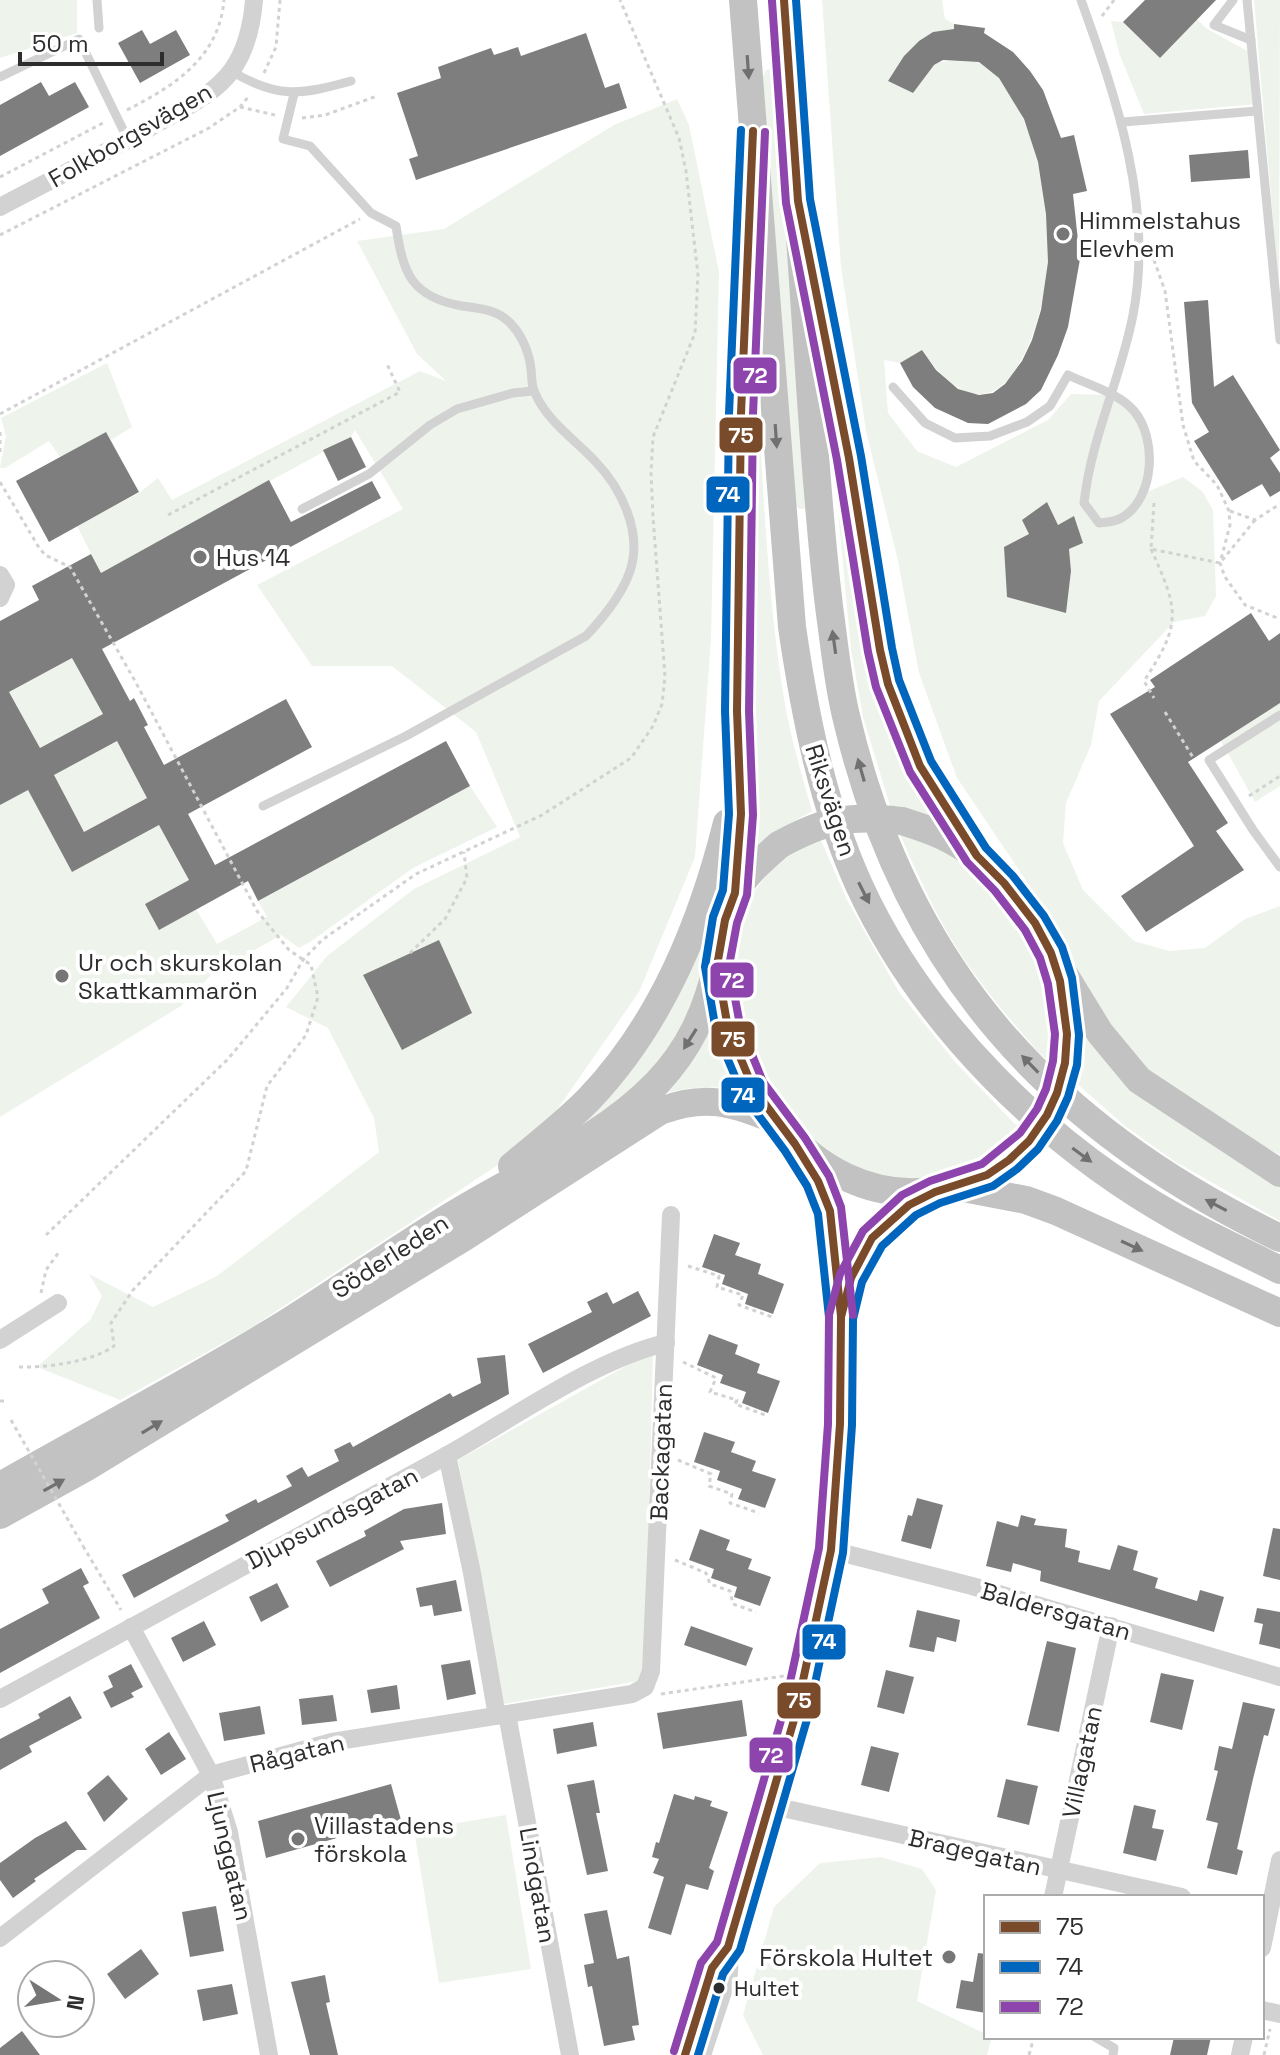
<svg xmlns="http://www.w3.org/2000/svg" width="1280" height="2055" font-family="'Space Grotesk',sans-serif">
<rect width="100%" height="100%" fill="#fff"/>
<g fill="#eef4eb" fill-rule="evenodd">
<polygon points="0,0 77,0 77,33 0,58"/>
<path d="M822,0H942L945,19L954,24V29L933,32L888,81L913,93C934,58 936,60 974,62L975,58C982,64 992,70 998,77C1034,117 1053,212 1048,264C1041,338 998,460 922,350L900,363L884,360L888,413L917,451L956,467L1048,420L1071,394L1113,395L1132,408L1149,449L1142,494L1183,477L1202,491L1213,510L1216,596L1205,616L1174,622L1099,701L1091,745L1066,803L1063,843L1083,890L1134,941L1169,951L1205,948L1245,919L1280,906V1155L1221,1122L1156,1079L1123,1044L1086,992L1052,919L957,778L919,673L898,561L866,431L841,267ZM1047,502L1058,525L1074,517L1083,543L1069,549L1071,571L1066,613L1007,597L1004,547L1029,534L1022,520Z"/>
<polygon points="1254,0 1280,0 1279,289"/>
<polygon points="1197,19 1206,28 1249,52 1257,104 1144,114 1119,53 1111,21 1123,22 1160,58"/>
<polygon points="772,69 778,74 805,509 799,509 795,504 763,77 766,70"/>
<polygon points="677,99 689,125 719,272 711,639 695,857 639,992 536,1140 249,1329 120,1400 37,1367 91,1319 102,1296 89,1274 153,1307 217,1276 379,1152 374,1118 328,1028 286,1007 327,956 414,889 520,837 476,732 392,666 312,666 257,585 403,509 355,430 351,437 101,573 77,526 139,493 158,478 172,500 420,371 446,381 417,354 357,241 444,229 614,125"/>
<polygon points="107,363 132,427 111,440 106,432 60,457 49,441 5,468 0,468 6,436 1,418"/>
<path d="M758,404C764,500 768,597 783,692C789,733 801,772 812,811L774,833L755,851L751,849L752,419Z"/>
<polygon points="835,455 938,812 934,818 916,811 890,806 863,717 851,649 834,468"/>
<polygon points="72,658 103,714 40,748 9,692"/>
<polygon points="1280,703 1280,786 1255,802 1221,741"/>
<polygon points="117,741 147,798 84,832 53,775"/>
<polygon points="23,780 72,872 170,819 189,880 145,904 196,909 217,944 267,917 258,901 470,786 497,827 413,868 310,942 299,948 281,935 211,975 181,1006 0,1117 0,805"/>
<path d="M900,834C911,838 924,842 935,847C1014,887 1060,975 1050,1062L1038,1052C1018,1028 997,1005 979,980C946,937 921,884 900,834Z"/>
<polygon points="820,838 847,900 899,992 956,1063 1019,1128 993,1156 956,1174 915,1181 879,1178 834,1160 796,1132 740,1040 729,957 743,906 774,865"/>
<polygon points="708,930 700,992 685,1029 632,1093 576,1133"/>
<path d="M714,1014L747,1092C718,1085 695,1086 666,1093Z"/>
<polygon points="1080,1024 1280,1182 1280,1221 1174,1161 1125,1126 1075,1082 1080,1055"/>
<polygon points="653,1351 645,1680 504,1704 458,1460"/>
<polygon points="506,1815 531,1969 439,1983 414,1830"/>
<polygon points="881,1857 922,1869 936,1890 917,2001 986,2034 986,2037 992,2037 987,2055 763,2055 743,2015 774,1907 820,1863"/>
</g>
<g fill="#7e7e7e" fill-rule="evenodd">
<polygon points="1145,0 1216,0 1160,58 1123,22"/>
<polygon points="954,24 985,28 984,33 1013,52 1030,71 1043,90 1061,138 1074,135 1087,191 1073,194 1080,259 1068,327 1058,355 1041,390 1026,404 988,424 968,423 935,408 913,387 900,363 922,350 936,370 958,389 979,395 993,393 1005,384 1022,361 1032,340 1041,310 1048,262 1046,214 1038,162 1024,119 999,78 979,62 943,60 934,65 913,93 888,81 904,56 919,41 933,32 954,29"/>
<polygon points="142,30 150,44 176,30 190,55 140,83 118,43"/>
<polygon points="586,33 605,88 619,83 627,108 416,180 409,159 418,156 397,93 441,78 438,67 491,48 494,55 518,47 521,56"/>
<polygon points="41,82 49,96 75,82 89,107 0,156 0,105"/>
<polygon points="1248,150 1250,178 1191,182 1189,155"/>
<polygon points="1208,300 1214,387 1233,375 1280,450 1270,458 1280,473 1280,491 1270,497 1262,484 1232,501 1194,441 1209,432 1192,403 1184,302"/>
<polygon points="106,432 139,492 49,542 16,481"/>
<polygon points="351,437 366,467 338,481 323,450"/>
<path d="M269,480L291,522L372,481L381,498L102,649L130,701L134,698L148,725L144,727L164,765L286,699L312,747L188,814L215,865L446,741L470,786L258,901L248,881L159,930L145,904L189,880L159,825L72,872L28,790L0,805V621L39,600L32,586L91,554L101,573ZM72,658L103,714L40,748L9,692ZM117,741L147,798L84,832L54,775Z"/>
<polygon points="1047,502 1058,525 1074,516 1083,543 1069,549 1071,571 1066,613 1007,597 1004,547 1029,534 1022,520"/>
<polygon points="1251,613 1269,641 1280,633 1280,703 1188,762 1228,823 1216,831 1244,870 1146,932 1121,896 1194,846 1110,714 1155,687 1150,680"/>
<polygon points="439,940 472,1013 402,1050 363,975"/>
<polygon points="714,1234 740,1243 735,1255 761,1264 758,1274 784,1284 773,1314 745,1304 748,1294 722,1284 725,1275 702,1267"/>
<polygon points="638,1291 651,1316 543,1373 528,1344 592,1312 587,1302 607,1292 613,1304"/>
<polygon points="709,1334 738,1345 735,1354 760,1364 757,1373 780,1381 768,1413 742,1403 746,1392 720,1383 723,1375 697,1365"/>
<polygon points="505,1355 509,1394 134,1598 122,1575 229,1521 225,1515 256,1499 258,1503 292,1486 286,1476 302,1467 308,1477 339,1461 334,1450 350,1442 353,1447 450,1393 453,1397 481,1383 477,1358"/>
<polygon points="704,1432 735,1442 731,1452 756,1461 752,1471 776,1479 765,1508 738,1499 742,1489 717,1480 720,1471 694,1462"/>
<polygon points="917,1498 943,1505 931,1549 901,1541 908,1515 912,1516"/>
<polygon points="442,1503 446,1534 400,1541 404,1549 330,1587 316,1561 366,1536 364,1531 404,1509"/>
<polygon points="1021,1515 1036,1519 1034,1525 1067,1529 1065,1547 1080,1551 1078,1562 1110,1570 1118,1545 1138,1551 1133,1570 1158,1578 1155,1588 1197,1601 1200,1590 1224,1597 1214,1632 1040,1581 1041,1571 1013,1563 1011,1572 986,1566 997,1521 1018,1527"/>
<polygon points="1273,1528 1280,1529 1280,1580 1263,1576"/>
<polygon points="700,1529 730,1540 726,1550 752,1559 748,1569 771,1577 760,1606 734,1597 737,1587 711,1578 714,1569 689,1560"/>
<polygon points="81,1568 89,1583 83,1586 100,1618 0,1673 0,1629 49,1603 42,1589"/>
<polygon points="456,1580 462,1611 434,1616 432,1605 420,1607 416,1588"/>
<polygon points="277,1583 289,1607 261,1622 249,1597"/>
<polygon points="1257,1608 1280,1612 1280,1649 1259,1644 1263,1624 1254,1622"/>
<polygon points="917,1610 960,1620 956,1642 937,1637 934,1652 909,1647"/>
<polygon points="204,1621 216,1645 183,1662 171,1638"/>
<polygon points="691,1626 753,1648 746,1666 684,1645"/>
<polygon points="1047,1641 1076,1648 1059,1732 1027,1725"/>
<polygon points="470,1660 476,1694 447,1700 441,1665"/>
<polygon points="131,1664 143,1687 131,1693 134,1697 111,1708 103,1692 113,1687 108,1676"/>
<polygon points="886,1670 914,1677 904,1714 877,1707"/>
<polygon points="1161,1673 1194,1680 1182,1730 1150,1722"/>
<polygon points="397,1685 400,1709 371,1713 367,1690"/>
<polygon points="333,1695 337,1721 302,1725 299,1699"/>
<polygon points="70,1696 82,1718 29,1746 32,1752 0,1770 0,1739 40,1718 38,1714"/>
<polygon points="742,1700 747,1736 663,1749 657,1713"/>
<polygon points="1243,1702 1275,1709 1268,1736 1264,1735 1253,1779 1237,1849 1243,1851 1237,1875 1207,1868 1218,1823 1206,1820 1218,1771 1214,1770 1219,1746 1232,1749"/>
<polygon points="260,1706 265,1734 224,1741 219,1713"/>
<polygon points="593,1722 597,1746 557,1754 553,1729"/>
<polygon points="169,1732 186,1759 161,1775 145,1749"/>
<polygon points="871,1746 899,1753 889,1792 861,1785"/>
<polygon points="108,1775 128,1799 104,1822 87,1793"/>
<polygon points="1006,1779 1038,1786 1029,1825 997,1817"/>
<polygon points="594,1780 600,1813 596,1813 608,1871 587,1875 567,1785"/>
<polygon points="391,1784 401,1820 266,1858 258,1821"/>
<polygon points="674,1794 694,1800 695,1796 712,1801 710,1806 728,1812 709,1868 714,1871 708,1890 686,1884 671,1935 648,1928 664,1877 653,1873 659,1859 652,1857 656,1842 659,1843"/>
<polygon points="1134,1805 1156,1810 1152,1828 1164,1830 1156,1861 1123,1853"/>
<polygon points="66,1821 87,1850 77,1850 34,1879 36,1881 13,1898 0,1880 0,1863 35,1838"/>
<polygon points="216,1906 224,1951 190,1957 182,1912"/>
<polygon points="607,1910 617,1959 629,1956 639,2025 632,2026 635,2040 604,2046 592,1986 588,1987 584,1965 594,1963 584,1914"/>
<polygon points="141,1949 159,1974 125,1999 107,1974"/>
<polygon points="978,1953 986,1954 986,2013 956,2008 961,1980 973,1982"/>
<polygon points="325,1975 330,2002 326,2003 338,2055 310,2055 291,1982"/>
<polygon points="232,1984 238,2014 203,2021 197,1990"/>
<polygon points="22,2031 40,2055 0,2055 0,2048"/>
<polygon points="1174,2037 1211,2037 1207,2055 1170,2055"/>
</g>
<g fill="none" stroke-linecap="round" stroke-linejoin="round">
<g stroke="#d2d2d2" stroke-width="3" stroke-dasharray="4 4" stroke-linecap="butt">
<polyline points="1102,16 1114,0"/>
<polyline points="264,73 276,47 280,0"/>
<polyline points="240,107 275,115"/>
<path d="M127,110C174,86 219,58 224,0"/>
<polyline points="302,118 325,115 377,96"/>
<polyline points="0,177 103,123"/>
<polyline points="0,235 209,128 240,107 249,96"/>
<polyline points="1154,260 1165,291 1183,425 1194,461 1217,485 1229,511 1230,525 1220,563 1225,577 1245,605 1280,619"/>
<polyline points="0,414 360,219"/>
<polyline points="0,432 0,452"/>
<path d="M0,482L38,546L45,555L70,567L135,681L257,911L289,950L311,965L318,997L306,1035L267,1086L246,1171L133,1290L111,1323L114,1346C92,1362 45,1368 18,1367"/>
<polyline points="1154,503 1151,549 1220,563 1255,520"/>
<polyline points="1230,511 1255,520 1280,504"/>
<polyline points="168,515 400,392 386,362"/>
<path d="M1151,549C1179,611 1182,623 1144,681L1154,698"/>
<polyline points="1165,712 1194,759"/>
<polyline points="1249,796 1280,776"/>
<polyline points="410,953 445,919 467,878 464,852"/>
<polyline points="46,1235 228,1059 287,988 303,960 322,940 416,874 542,815 631,758 653,726 662,704 665,676 653,517 651,472 653,437 695,333 698,275 686,171 679,138 620,0"/>
<polyline points="688,1266 719,1276 717,1287 743,1295 739,1305 772,1317"/>
<polyline points="41,1293 46,1270 59,1252"/>
<polyline points="683,1362 716,1378 710,1392 737,1400 735,1404 768,1416"/>
<polyline points="0,1401 7,1401"/>
<polyline points="678,1460 711,1474 709,1486 732,1494 730,1503 759,1513"/>
<polyline points="83,1546 121,1610"/>
<polyline points="675,1560 706,1573 710,1584 730,1591 733,1604 756,1612"/>
<polyline points="661,1694 784,1676"/>
<polyline points="681,2043 679,2042 684,2025"/>
<polyline points="1029,2055 1034,2037"/>
<polyline points="1264,2055 1270,2029"/>
</g>
<g stroke="#d2d2d2" stroke-width="9">
<polyline points="97,0 99,28"/>
<polyline points="1233,0 1214,25 1251,40"/>
<polyline points="1247,0 1280,340"/>
<path d="M231,71C278,99 301,95 351,81"/>
<polyline points="0,77 79,39 128,140"/>
<polyline points="1123,122 1257,111"/>
<path d="M893,387L925,423L955,438L990,436L1027,422L1050,406L1068,375C1089,385 1119,393 1134,411C1157,438 1155,497 1123,517C1116,522 1107,522 1099,523L1084,503C1091,438 1121,378 1133,315C1154,207 1117,100 1081,0"/>
<polyline points="302,509 369,474 430,425 457,409 513,393 533,391"/>
<polyline points="1280,715 1209,760 1253,830 1280,867"/>
<path d="M263,806L406,736L586,636C603,618 622,595 630,571C643,532 621,488 595,461C574,439 547,421 535,393C531,386 532,376 531,369C529,350 519,328 503,317C491,309 476,308 462,306C411,297 403,273 396,226L371,213L310,146L283,139L294,94"/>
<polyline points="1095,2037 1114,2048 1113,2055"/>
</g>
<g stroke="#d2d2d2" stroke-width="18">
<path d="M0,207C53,179 106,153 158,123C184,108 214,95 232,70C247,49 252,25 254,0"/>
<polyline points="0,575 6,585 0,598"/>
<polyline points="0,1340 58,1303"/>
<polyline points="447,1455 472,1573 497,1716"/>
<polyline points="831,1550 972,1586 1280,1677"/>
<polyline points="131,1627 211,1775 229,1832 269,2055"/>
<path d="M0,1699C148,1617 296,1537 444,1457C511,1420 593,1360 666,1343"/>
<polyline points="507,1714 570,2055"/>
<polyline points="769,1805 1182,1897"/>
<polyline points="1053,1897 1111,1626"/>
<polyline points="0,1938 211,1775 332,1742 632,1694 645,1687 651,1671 671,1215"/>
<polyline points="1262,1948 1280,1860"/>
<polyline points="1262,2010 1280,2014"/>
<polyline points="1240,2055 1244,2037"/>
</g>
<g stroke="#d2d2d2" stroke-width="22">
<path d="M845,1300C858,1249 887,1215 934,1193"/>
<polyline points="700,2055 727,1973 728,1947 796,1713 831,1550 840,1424 841,1317 835,1243 830,1211 818,1181 798,1148"/>
</g>
<g stroke="#c2c2c2" stroke-width="28">
<path d="M743,0L792,627C805,716 822,803 859,885C922,1023 1045,1144 1177,1218C1211,1237 1246,1253 1280,1270"/>
<path d="M784,0C793,133 802,267 811,400C816,472 821,543 830,614C835,649 838,685 847,720C906,970 1051,1128 1280,1238"/>
<polyline points="820,314 849,458 880,650 888,684 920,766 977,856"/>
<path d="M902,821C920,827 938,832 954,842C980,856 1000,877 1017,901C1057,952 1070,998 1065,1063"/>
<path d="M779,845C763,859 744,875 735,894C709,944 716,998 735,1048C779,1164 894,1238 1009,1160"/>
<polyline points="735,893 741,814 737,711 739,530 748,255"/>
<polyline points="1051,953 1100,1033 1139,1080 1280,1173"/>
<path d="M512,1166C538,1144 566,1123 590,1098C662,1022 702,923 727,823"/>
<polyline points="958,1187 1026,1200 1056,1211 1280,1313"/>
<path d="M0,1486C95,1432 192,1381 285,1324C342,1288 396,1250 453,1215C521,1173 601,1141 657,1083C690,1048 706,1012 717,966"/>
<path d="M0,1515L85,1468L466,1236L660,1111C705,1094 732,1102 775,1120"/>
</g>
<polyline stroke="#d2d2d2" stroke-width="3" stroke-dasharray="4 4" stroke-linecap="butt" points="11,1420 83,1546"/>
<g stroke="#c2c2c2" stroke-width="28">
<path d="M779,845C824,820 851,814 902,821"/>
<path d="M1009,1160C1040,1129 1053,1105 1065,1063"/>
</g>
<defs>
<g id="bus-1">
<polyline points="753,131 741,414 737,711 741,814 735,893 725,920 717,966 728,1028 753,1088 795,1144 818,1181 830,1211 841,1316"/>
<polyline points="685,2055 712,1968 728,1947 796,1713 831,1550 840,1424 841,1317 851,1278 872,1238 909,1205 935,1192 987,1175 1009,1160 1029,1141 1047,1115 1057,1093 1065,1063 1067,1034 1060,981 1051,953 1035,923 1004,883 977,856 920,766 888,684 880,650 849,458 798,201 784,0"/>
</g>
<g id="bus-2">
<polyline points="741,130 729,414 725,711 729,814 723,890 713,917 705,967 716,1031 742,1093 785,1151 807,1186 818,1214 829,1317"/>
<polyline points="698,2055 723,1974 740,1950 808,1716 843,1553 852,1425 853,1319 862,1282 882,1246 916,1215 940,1203 993,1186 1017,1169 1038,1149 1057,1121 1068,1097 1077,1065 1079,1035 1072,978 1062,947 1044,916 1013,876 986,848 931,761 899,680 892,648 861,456 810,199 796,0"/>
</g>
<g id="bus-3">
<polyline points="765,132 753,414 749,711 753,815 747,895 737,923 729,966 740,1025 763,1082 805,1138 829,1176 841,1207 853,1315"/>
<polyline points="674,2051 701,1963 717,1942 784,1710 819,1548 828,1424 829,1315 840,1274 863,1231 902,1195 930,1181 982,1164 1020,1133 1037,1109 1046,1089 1053,1061 1055,1034 1048,984 1040,958 1025,930 995,891 967,862 910,772 876,687 868,652 837,460 786,203 772,1"/>
</g>
</defs>
<use href="#bus-1" stroke="#fff" stroke-width="14"/>
<use href="#bus-2" stroke="#fff" stroke-width="14"/>
<use href="#bus-3" stroke="#fff" stroke-width="14"/>
<use href="#bus-1" stroke="#7a4b2a" stroke-width="8"/>
<use href="#bus-2" stroke="#0065bd" stroke-width="8"/>
<use href="#bus-3" stroke="#8e44ad" stroke-width="8"/>
</g>
<defs><path id="oneway-solid" d="M-6-.8H1V-3.2L6.5 0L1 3.2V.8H-6Z" transform="scale(2)"/></defs>
<g fill="#707070">
<use href="#oneway-solid" transform="translate(748 67) rotate(86)"/>
<use href="#oneway-solid" transform="translate(776 436) rotate(86)"/>
<use href="#oneway-solid" transform="translate(834 642) rotate(-98)"/>
<use href="#oneway-solid" transform="translate(861 770) rotate(-106)"/>
<use href="#oneway-solid" transform="translate(864 893) rotate(63)"/>
<use href="#oneway-solid" transform="translate(690 1039) rotate(122)"/>
<use href="#oneway-solid" transform="translate(1030 1064) rotate(-134)"/>
<use href="#oneway-solid" transform="translate(1082 1155) rotate(36)"/>
<use href="#oneway-solid" transform="translate(1216 1205) rotate(-152)"/>
<use href="#oneway-solid" transform="translate(1132 1246) rotate(25)"/>
<use href="#oneway-solid" transform="translate(152 1427) rotate(-31)"/>
<use href="#oneway-solid" transform="translate(54 1485) rotate(-29)"/>
</g>
<g fill="#767676" stroke="#fff" stroke-width="3">
<circle cx="1063" cy="234" r="8"/>
<circle cx="200" cy="557" r="8"/>
<circle cx="62" cy="976" r="8"/>
<circle cx="298" cy="1839" r="8"/>
<circle cx="949" cy="1957" r="8"/>
</g>
<circle fill="#2d2d2d" stroke="#fff" stroke-width="3" cx="719" cy="1988" r="7"/>
<g text-anchor="middle" dominant-baseline="central" stroke-width="8" stroke-linejoin="round" paint-order="stroke">
<g font-size="22" fill="#2d2d2d" stroke="#fff" text-anchor="start">
<text x="734" y="1988">Hultet</text>
</g>
<g font-size="24" fill="#2d2d2d" stroke="#fff">
<text transform="translate(130 135) rotate(-30)">Folkborgsvägen</text>
<text transform="translate(831 800) rotate(72)">Riksvägen</text>
<text transform="translate(390 1256) rotate(-33)">Söderleden</text>
<text transform="translate(661 1452) rotate(-88)">Backagatan</text>
<text transform="translate(332 1518) rotate(-28)">Djupsundsgatan</text>
<text transform="translate(1056 1611) rotate(16)">Baldersgatan</text>
<text transform="translate(297 1753) rotate(-14)">Rågatan</text>
<text transform="translate(1082 1762) rotate(-78)">Villagatan</text>
<text transform="translate(975 1852) rotate(13)">Bragegatan</text>
<text transform="translate(230 1856) rotate(77)">Ljunggatan</text>
<text transform="translate(538 1885) rotate(80)">Lindgatan</text>
</g>
<g font-size="24" fill="#2d2d2d" stroke="#fff" text-anchor="start">
<text x="1079" y="220">Himmelstahus<tspan x="1079" dy="28">Elevhem</tspan></text>
<text x="216" y="557">Hus 14</text>
<text x="78" y="962">Ur och skurskolan<tspan x="78" dy="28">Skattkammarön</tspan></text>
<text x="314" y="1825">Villastadens<tspan x="314" dy="28">förskola</tspan></text>
<text x="933" y="1957" text-anchor="end">Förskola Hultet</text>
</g>
</g>
<g stroke="#fff" stroke-width="3">
<rect x="732" y="356" width="46" height="39" rx="8" fill="#8e44ad"/>
<rect x="718" y="416" width="46" height="38" rx="8" fill="#7a4b2a"/>
<rect x="705" y="475" width="46" height="39" rx="8" fill="#0065bd"/>
<rect x="709" y="961" width="46" height="38" rx="8" fill="#8e44ad"/>
<rect x="710" y="1020" width="46" height="38" rx="8" fill="#7a4b2a"/>
<rect x="720" y="1076" width="46" height="38" rx="8" fill="#0065bd"/>
<rect x="801" y="1623" width="46" height="38" rx="8" fill="#0065bd"/>
<rect x="776" y="1681" width="46" height="39" rx="8" fill="#7a4b2a"/>
<rect x="748" y="1736" width="46" height="38" rx="8" fill="#8e44ad"/>
</g>
<g font-size="22" text-anchor="middle" font-weight="bold" fill="#fff">
<text x="755" y="383">72</text>
<text x="741" y="443">75</text>
<text x="728" y="502">74</text>
<text x="732" y="988">72</text>
<text x="733" y="1047">75</text>
<text x="743" y="1103">74</text>
<text x="824" y="1649">74</text>
<text x="799" y="1708">75</text>
<text x="771" y="1763">72</text>
</g>
<rect x="984" y="1895" width="280" height="144" fill="#ffffff" stroke="#ababab" stroke-width="2"/>
<rect x="1000" y="1921" width="40" height="12" fill="#7a4b2a" stroke="#ababab" stroke-width="2"/>
<text x="1056" y="1935" font-size="24" fill="#2d2d2d">75</text>
<rect x="1000" y="1961" width="40" height="12" fill="#0065bd" stroke="#ababab" stroke-width="2"/>
<text x="1056" y="1975" font-size="24" fill="#2d2d2d">74</text>
<rect x="1000" y="2001" width="40" height="12" fill="#8e44ad" stroke="#ababab" stroke-width="2"/>
<text x="1056" y="2015" font-size="24" fill="#2d2d2d">72</text>
<g transform="translate(56 1999) rotate(101)"><circle r="38" fill="#ffffff" stroke="#ababab" stroke-width="2"/>
<path d="M0-6L14 30L0 20L-14 30Z" fill="#767676"/>
<text y="-12" font-size="22" font-weight="bold" text-anchor="middle" fill="#2d2d2d">N</text>
</g>
<path d="M20 52v12h142v-12" fill="none" stroke="#2d2d2d" stroke-width="4"/>
<text x="32" y="52" font-size="24" fill="#2d2d2d" stroke="#ffffff" stroke-width="6" paint-order="stroke">50 m</text>
</svg>
